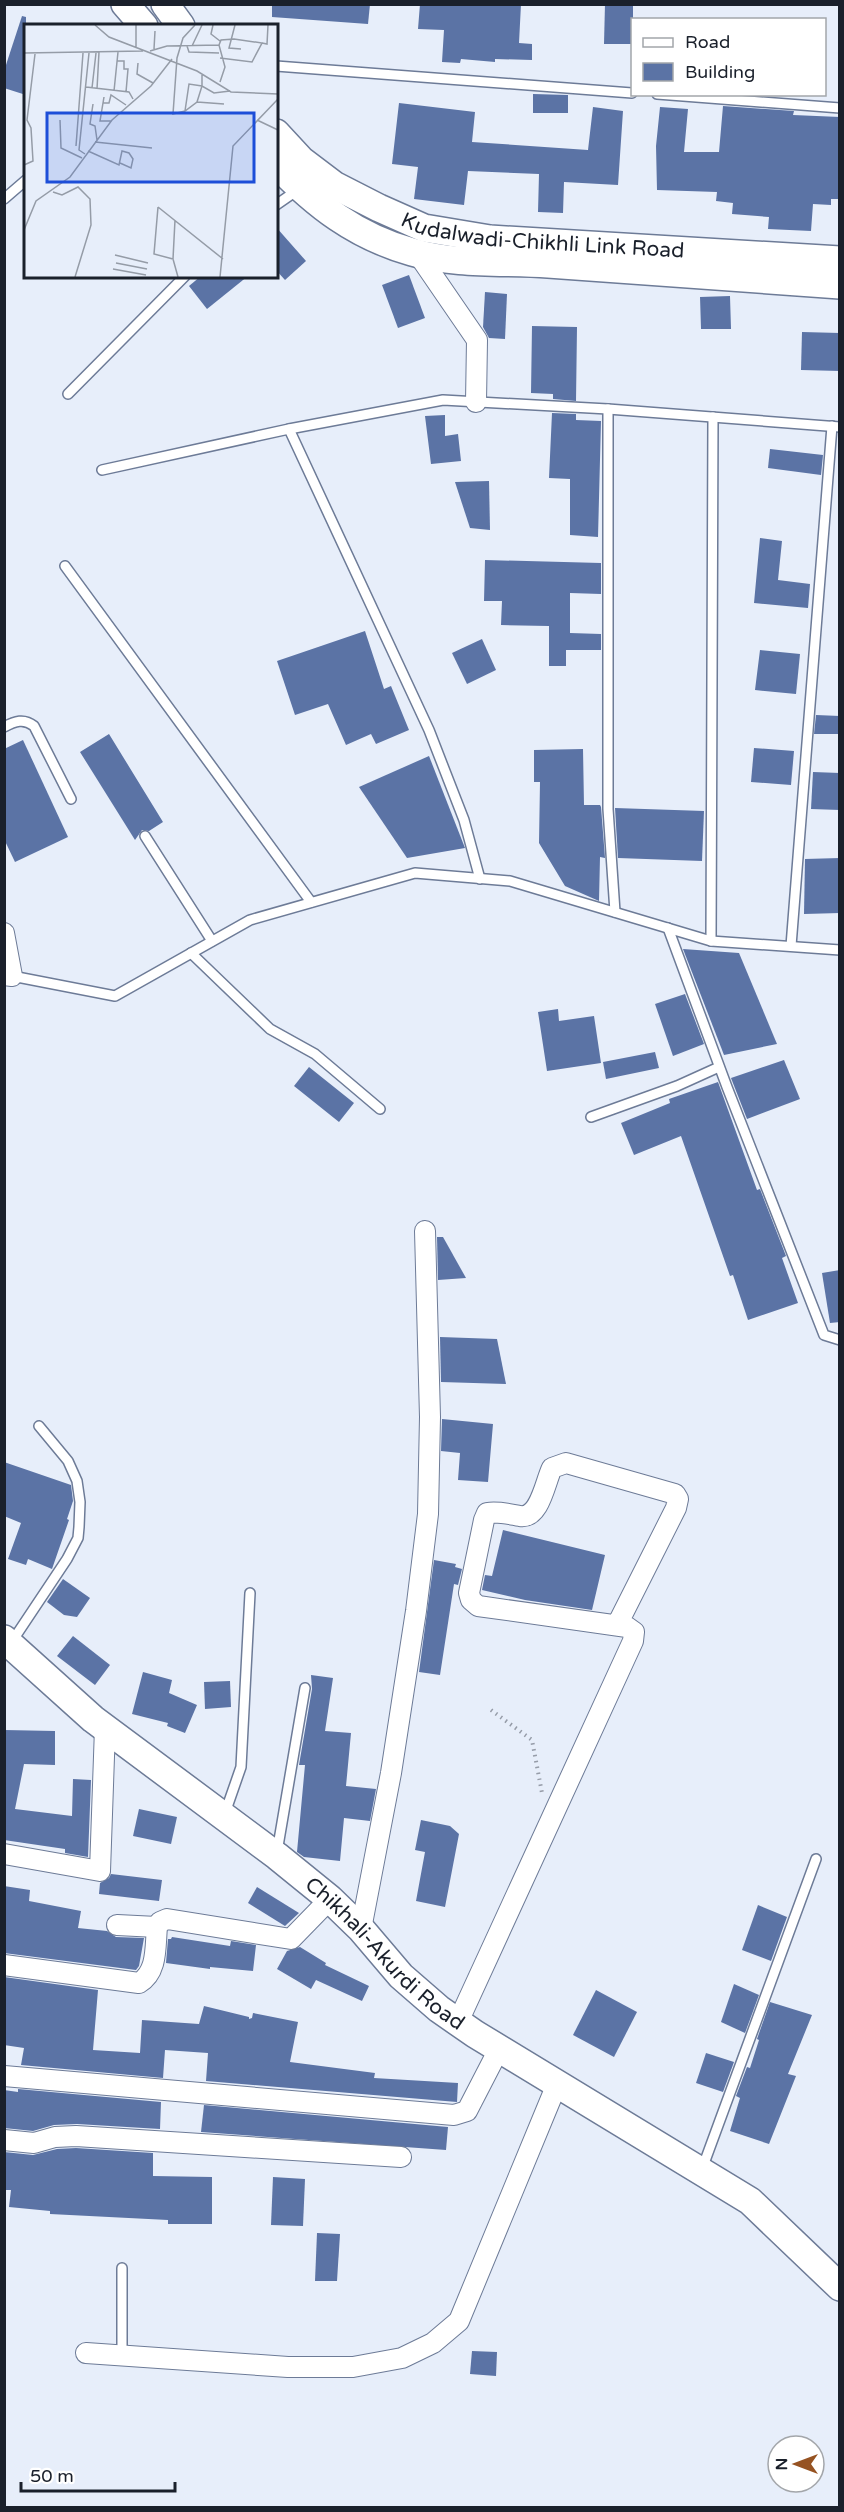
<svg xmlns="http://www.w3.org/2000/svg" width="844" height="2512" font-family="'Varela Round',sans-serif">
<rect width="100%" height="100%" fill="#e7eefa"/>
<g fill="#5b73a5">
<polygon points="272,4 370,4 368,24 272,17"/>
<polygon points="420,4 521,4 519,43 532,44 532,60 495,59 495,62 461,59 460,63 442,62 444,30 418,29"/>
<polygon points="605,4 633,4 633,44 604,44"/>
<polygon points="22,16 26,17 26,95 4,88 4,71"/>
<polygon points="533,94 568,95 568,113 533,113"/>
<polygon points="399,103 475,112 472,142 588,150 593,107 623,111 618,185 564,182 563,213 538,212 539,174 468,171 464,205 414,199 418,167 392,164"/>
<polygon points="723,106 794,111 793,115 840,117 840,199 831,199 831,205 813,204 811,231 768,229 769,217 732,214 733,203 716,201 717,192 657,190 656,146 660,107 688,109 684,152 719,152"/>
<polygon points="276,227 306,261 285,280 276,270"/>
<polygon points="409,275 425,318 398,328 382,285"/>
<polygon points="201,276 248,276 207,309 189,286"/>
<polygon points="485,292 507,294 505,339 489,338 483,327"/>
<polygon points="730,296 731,329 701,329 700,297"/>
<polygon points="532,326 577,327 576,401 553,399 553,394 531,393"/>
<polygon points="802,332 840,333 840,371 801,370"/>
<polygon points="552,413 576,414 576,420 601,421 598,537 570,535 570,479 549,478"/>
<polygon points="445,415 445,436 458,434 461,461 431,464 425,416"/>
<polygon points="770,449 823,455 821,475 768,468"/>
<polygon points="489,481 490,530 470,528 455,482"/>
<polygon points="760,538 782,541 778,580 810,584 808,608 754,603"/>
<polygon points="485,560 601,563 601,594 570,593 570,633 601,634 601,650 566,650 566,666 549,666 549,626 501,625 502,601 484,601"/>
<polygon points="365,631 384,689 391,686 409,730 376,744 371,734 346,745 328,704 295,715 277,661"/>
<polygon points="482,639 496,670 467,684 452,653"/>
<polygon points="760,650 800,654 796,694 755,690"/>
<polygon points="816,715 840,716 840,734 814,734"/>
<polygon points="109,734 163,822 149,831 142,830 135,840 80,752"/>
<polygon points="23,740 68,837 15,862 4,839 4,749"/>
<polygon points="754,748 794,751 791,785 751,782"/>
<polygon points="583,749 584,805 600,805 601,807 605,858 600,857 599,901 565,886 539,843 540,782 534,782 534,750"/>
<polygon points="429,756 465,848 407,858 359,787"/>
<polygon points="813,772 840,773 840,810 811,809"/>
<polygon points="615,808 704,811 702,861 618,858"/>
<polygon points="840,858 840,913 804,914 805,859"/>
<polygon points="683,949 739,953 777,1044 724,1055"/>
<polygon points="685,994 704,1044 673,1056 655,1004"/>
<polygon points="558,1009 559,1021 594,1016 601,1063 547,1071 538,1012"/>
<polygon points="655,1052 659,1068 606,1079 603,1062"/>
<polygon points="784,1060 800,1099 747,1119 731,1078"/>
<polygon points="309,1067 354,1103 339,1122 294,1086"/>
<polygon points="718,1082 757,1190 760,1189 786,1256 782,1258 798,1303 748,1320 733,1275 730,1276 681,1136 634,1155 621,1123 670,1103 669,1099"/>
<polygon points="437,1237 443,1237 466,1278 438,1280"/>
<polygon points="840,1270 840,1322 830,1323 822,1273"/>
<polygon points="440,1337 497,1339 506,1384 441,1382"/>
<polygon points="442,1419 493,1424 488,1482 458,1480 460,1453 441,1451"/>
<polygon points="4,1462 71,1485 73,1501 67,1519 69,1520 52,1569 28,1559 26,1565 8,1559 21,1523 4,1516"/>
<polygon points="503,1530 605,1555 592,1610 525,1600 482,1590 485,1575 492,1576"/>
<polygon points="434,1560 456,1564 455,1567 462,1569 458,1585 454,1584 440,1675 419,1672"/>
<polygon points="63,1579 90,1598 77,1617 64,1615 47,1602"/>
<polygon points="73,1636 110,1665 95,1685 57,1656"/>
<polygon points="143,1672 172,1680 169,1693 197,1705 185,1733 167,1726 168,1723 132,1714"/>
<polygon points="311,1675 333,1678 325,1731 351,1733 346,1786 376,1789 370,1821 344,1818 340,1861 304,1857 297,1852 305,1765 299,1765 312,1689"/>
<polygon points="230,1681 231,1707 205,1709 204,1682"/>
<polygon points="4,1730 55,1731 55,1765 24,1764 15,1809 72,1816 73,1779 91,1780 88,1857 65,1853 65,1849 4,1840"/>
<polygon points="139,1809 177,1817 171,1844 133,1836"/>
<polygon points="421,1820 450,1826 459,1834 445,1907 416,1901 425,1852 415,1850"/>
<polygon points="111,1874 162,1880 159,1901 99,1894 100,1883 109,1878"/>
<polygon points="4,1886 30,1890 29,1901 81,1911 78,1928 107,1931 116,1937 144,1938 139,1966 136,1970 4,1953"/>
<polygon points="257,1887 299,1913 285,1926 248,1903"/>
<polygon points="758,1905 787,1917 771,1961 742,1950"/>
<polygon points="172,1937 230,1946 231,1941 256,1945 253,1971 210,1967 210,1969 166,1963 168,1939 171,1939"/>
<polygon points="300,1947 326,1963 325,1965 369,1986 362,2001 316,1980 311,1989 277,1969 287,1951"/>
<polygon points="4,1977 98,1990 93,2050 140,2053 142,2020 199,2024 204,2006 249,2017 249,2019 252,2018 253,2013 298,2022 290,2062 375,2073 374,2078 458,2083 457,2102 206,2081 208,2053 165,2050 163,2078 21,2065 24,2048 4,2045"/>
<polygon points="734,1984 759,1995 745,2033 721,2022"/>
<polygon points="596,1990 637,2012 614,2057 573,2035"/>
<polygon points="770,2002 812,2015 788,2074 796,2076 769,2144 730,2131 740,2098 736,2096 747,2067 750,2068 759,2040 757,2039"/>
<polygon points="706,2053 734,2062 723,2092 696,2083"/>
<polygon points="18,2089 161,2102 160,2129 77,2124 54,2125 33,2131 4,2128 4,2090 18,2092"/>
<polygon points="204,2105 448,2127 446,2150 201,2132"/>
<polygon points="76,2148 153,2153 153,2176 212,2177 212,2224 168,2224 168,2220 50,2214 50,2211 9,2207 11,2190 4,2190 4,2152 33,2155 57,2149"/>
<polygon points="273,2177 305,2179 303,2226 271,2225"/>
<polygon points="317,2233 340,2234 337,2281 315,2281"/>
<polygon points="472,2351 497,2352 496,2376 470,2374"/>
</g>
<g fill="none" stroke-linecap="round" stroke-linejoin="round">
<defs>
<g id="lane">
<polyline points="276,66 632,93"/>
<polyline points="657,94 840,108"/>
<polyline points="4,199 26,180"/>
<polyline points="276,205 299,189"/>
<polyline points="68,394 185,276"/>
<polyline points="608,409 608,809 615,912"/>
<polyline points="289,429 429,730 464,820 480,879"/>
<polyline points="102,470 289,429 443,400 608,409 840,427"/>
<polyline points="65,566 311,902"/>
<path d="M4,727C15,721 24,718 34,726L71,799"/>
<polyline points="145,836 212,941"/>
<polyline points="668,928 727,1087 824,1335 840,1340"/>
<polyline points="711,941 713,417"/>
<polyline points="791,946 832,426"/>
<polyline points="191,953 270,1029 315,1054 380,1109"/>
<polyline points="12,976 115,996 250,920 415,873 510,881 711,941 840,950"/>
<polyline points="591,1117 677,1086 719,1067"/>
<polyline points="11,1643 67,1559 78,1538 79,1527 80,1502 77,1481 68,1461 39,1426"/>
<polyline points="225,1813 241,1767 250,1593"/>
<polyline points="277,1852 305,1688"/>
<polyline points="702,2169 816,1859"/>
<polyline points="122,2268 122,2355"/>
</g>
<g id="street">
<polyline points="418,254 477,340 476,402"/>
<polyline points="4,933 12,976 4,975"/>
<polyline points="4,1854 100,1871 105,1728"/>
<polyline points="117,1925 157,1927"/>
<polyline points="361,1929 391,1773 416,1611 428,1514 430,1417 425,1231"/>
<path d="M4,1965L139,1983C158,1972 155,1946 157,1927L160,1922L167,1919L291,1939L330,1899"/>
<path d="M458,2022L633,1641L634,1632L627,1627L478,1606L471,1600L469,1593L484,1520L487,1513C498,1511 509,1514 520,1516C540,1519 545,1482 552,1468L566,1463L675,1494L678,1499L676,1508L617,1625"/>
<polyline points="4,2076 454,2115 467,2111 499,2049"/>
<polyline points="4,2140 34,2143 55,2137 76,2136 401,2157"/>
<polyline points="86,2353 288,2367 353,2367 402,2358 433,2343 459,2321 557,2084"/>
</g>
<g id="secondary">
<polyline points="125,4 144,26"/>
<polyline points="165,4 181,26"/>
<path id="s1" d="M276,133L301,160L334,185L379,208L424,228L490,239L840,260"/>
<path d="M276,164C316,205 355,236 412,252C456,265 502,261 548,264C645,271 742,278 840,285"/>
<path id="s2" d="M4,1639L93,1719L277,1856L330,1899L361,1929L401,1976L439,2009L475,2034L750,2201L840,2287"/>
</g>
</defs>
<use href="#lane" stroke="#6d7b97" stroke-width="12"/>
<use href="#street" stroke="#6d7b97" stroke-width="22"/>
<use href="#secondary" stroke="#6d7b97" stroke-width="30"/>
<polyline stroke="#969ca8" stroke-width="4" stroke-dasharray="1.5 4.5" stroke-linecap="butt" points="491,1710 532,1740 542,1793"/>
<use href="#lane" stroke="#fff" stroke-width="9"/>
<use href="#street" stroke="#fff" stroke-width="20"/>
<use href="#secondary" stroke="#fff" stroke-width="27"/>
</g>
<g text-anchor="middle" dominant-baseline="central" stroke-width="6" stroke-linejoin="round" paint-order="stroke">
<g font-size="21" fill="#1a202b" stroke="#fff">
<text stroke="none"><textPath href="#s1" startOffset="297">Kudalwadi-Chikhli Link Road</textPath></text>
<text stroke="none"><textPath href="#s2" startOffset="495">Chikhali-Akurdi Road</textPath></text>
</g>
</g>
<g transform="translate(24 24)">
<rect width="254" height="254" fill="#e7eefa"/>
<path fill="none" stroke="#959ca7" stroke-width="1.5" d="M71,1L85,13L173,47L207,68L254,70M112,1V24M189,1L187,10L196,17M211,1L205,24L217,25M238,19L243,20L244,1M195,21L197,16L210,15L238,19L228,38L196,34M163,22L165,28L195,29M168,22L178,1M130,25L131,7M126,27L143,22L195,21L201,43L196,58M0,29L119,27M93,37H100V45H104L102,68M114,39L113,50L129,59M178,51V62L173,78L161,87L165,60L178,62L190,69L206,67M62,63L105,68L109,75M68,64L72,29M73,65L75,28M90,67L94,28M80,73L76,97H87M173,78L200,80M79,79H85L87,71L102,81M69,80L66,100L71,102L73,116M161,87L149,90L153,34L159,14L171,1M36,96L37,124L58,134M233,96L254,106M71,118L128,124M52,122L59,29M64,127L95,141L98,127L105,129L109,135L107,144L96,139M61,130L55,126L65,29M0,141L9,137L7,104L3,96L11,30M29,168L38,171L54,163L66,175L67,201L51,253M134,183L130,230L149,235L151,196M134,183L199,235M0,206L12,177L46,153L88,96L127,62L148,35M91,231L124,239M149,235L154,253M92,239L123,245M89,245L122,251M196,253L209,122L254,75"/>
<path fill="#1d4ed8" fill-opacity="0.15" stroke="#1d4ed8" stroke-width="3" d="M23,89H230V158H23Z"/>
<rect width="254" height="254" fill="none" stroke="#1a202b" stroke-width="3"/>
</g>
<rect width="844" height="2512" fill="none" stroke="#1a202b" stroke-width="12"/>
<rect x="631" y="18" width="195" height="78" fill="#ffffff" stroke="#a3a6aa" stroke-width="1.5"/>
<rect x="643" y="38" width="30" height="9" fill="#ffffff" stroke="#a3a6aa" stroke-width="1.5"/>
<text x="685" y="48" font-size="18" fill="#1a202b">Road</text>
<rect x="643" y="63" width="30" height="18" fill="#5b73a5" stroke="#a3a6aa" stroke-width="1.5"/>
<text x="685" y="78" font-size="18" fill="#1a202b">Building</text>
<g transform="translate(796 2464) rotate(270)"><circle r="28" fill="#ffffff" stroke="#a3a6aa" stroke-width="1.5"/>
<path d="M0-4.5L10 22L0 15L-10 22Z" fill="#965322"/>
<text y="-9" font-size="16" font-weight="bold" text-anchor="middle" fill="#1a202b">N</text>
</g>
<path d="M21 2482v9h154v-9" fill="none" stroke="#1a202b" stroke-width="3"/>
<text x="30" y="2482" font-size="18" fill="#1a202b" stroke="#ffffff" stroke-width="4.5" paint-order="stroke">50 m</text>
</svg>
